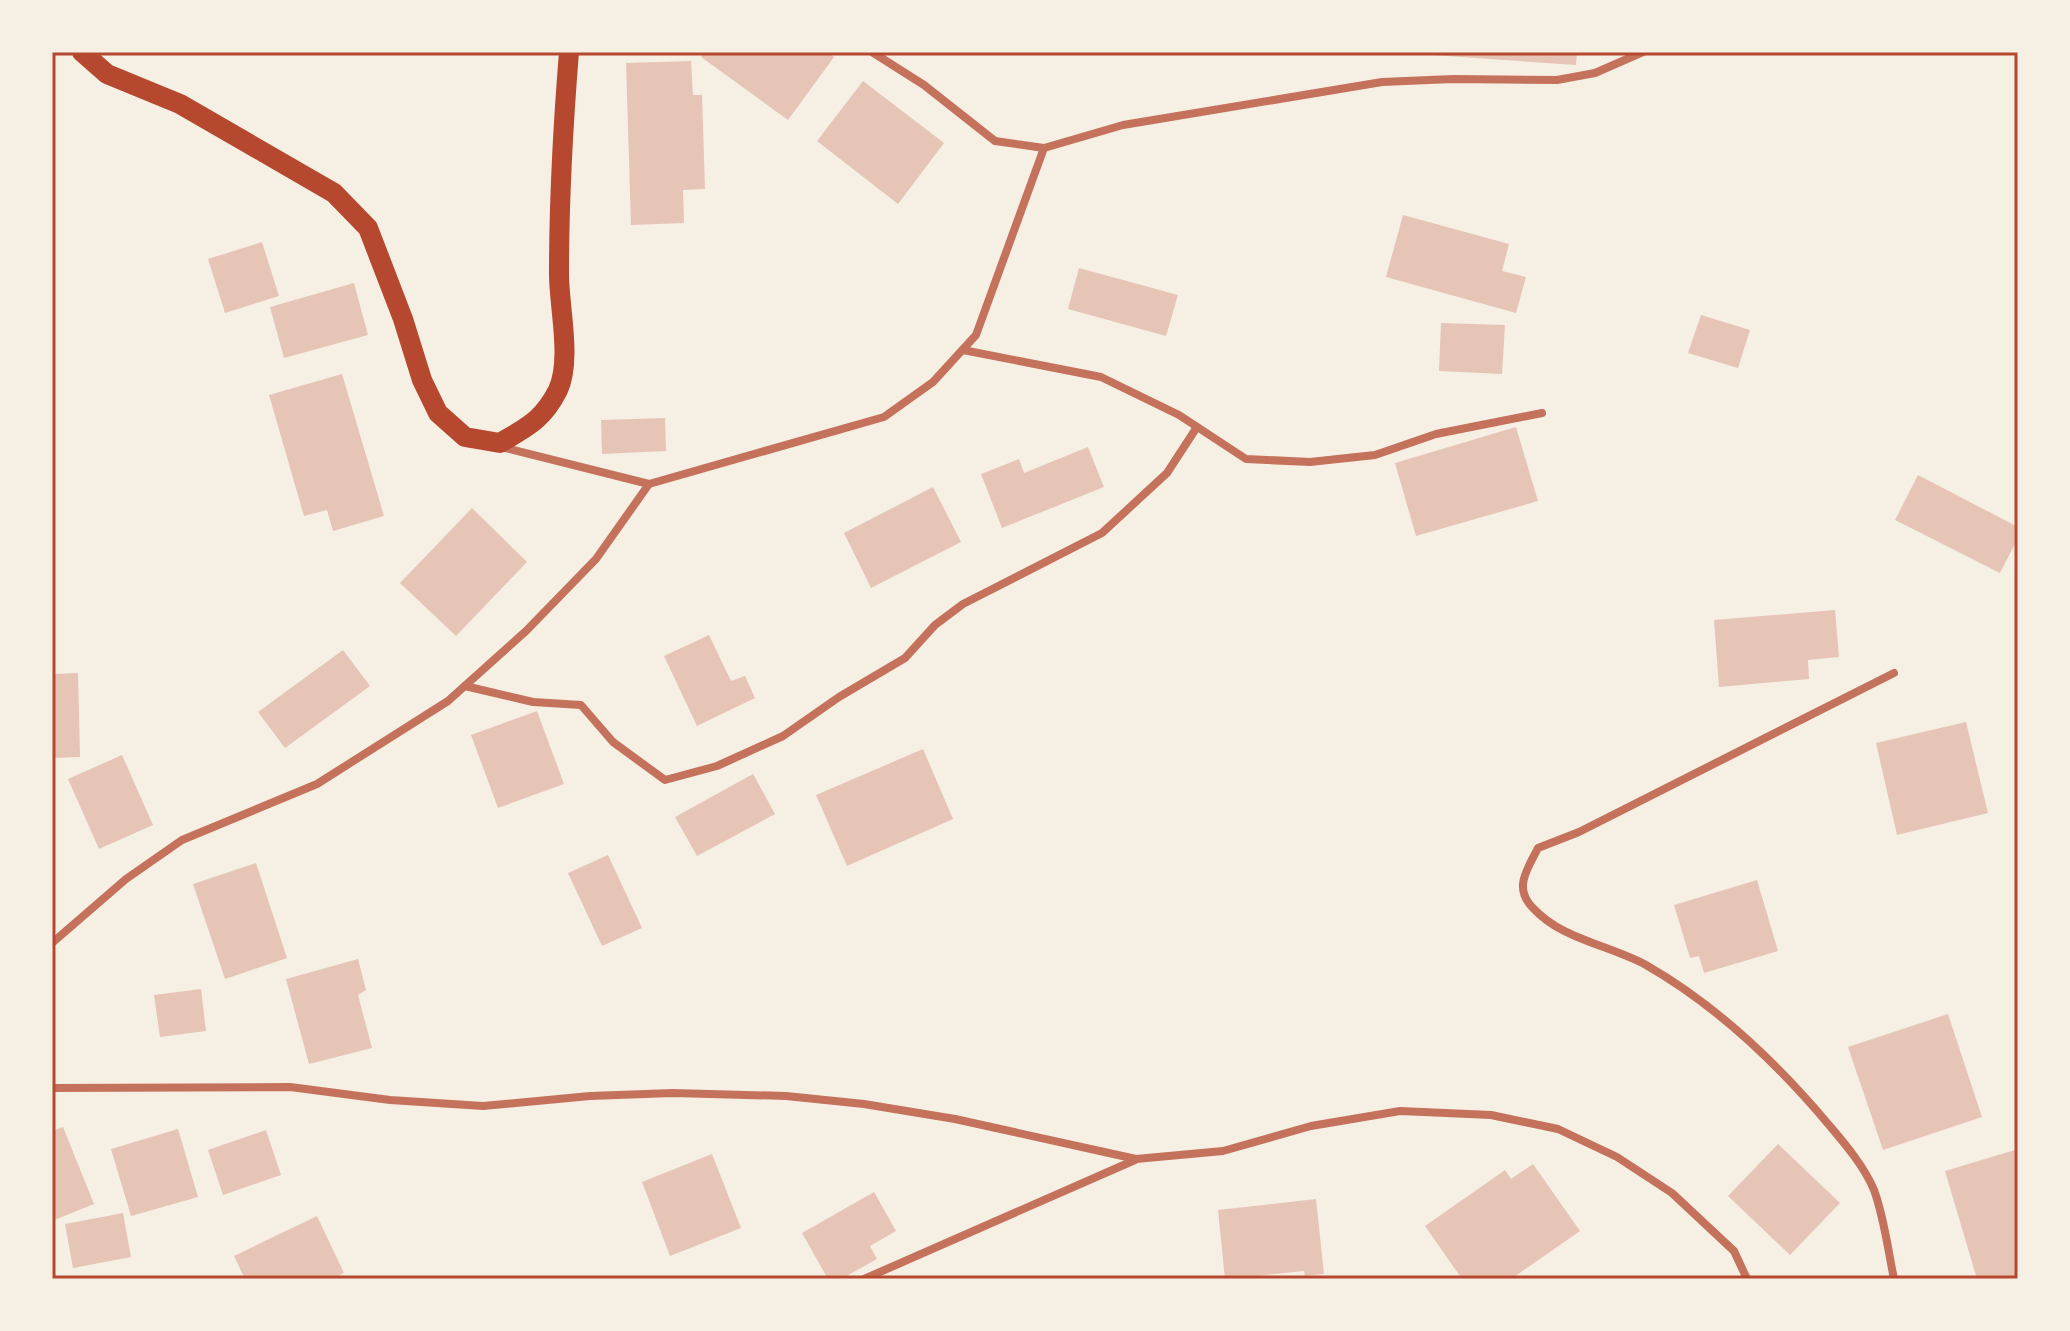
<svg xmlns="http://www.w3.org/2000/svg" width="2070" height="1331" font-family="'Zilla Slab',serif">
<rect width="100%" height="100%" fill="#f6efe4"/>
<g fill="#e6c5b7">
<polygon points="705,52 827,52 834,57 788,120 701,57"/>
<polygon points="1418,52 1577,52 1576,65 1418,54"/>
<polygon points="691,61 693,95 702,95 705,189 683,190 684,223 631,225 626,63"/>
<polygon points="863,81 944,143 898,204 817,141"/>
<polygon points="1403,215 1509,244 1502,271 1526,277 1516,313 1386,277"/>
<polygon points="262,242 279,296 225,313 208,259"/>
<polygon points="1079,268 1178,295 1166,336 1068,309"/>
<polygon points="354,283 368,335 284,358 270,307"/>
<polygon points="1701,315 1750,330 1738,368 1688,353"/>
<polygon points="1441,323 1505,325 1502,374 1439,371"/>
<polygon points="342,374 384,516 333,531 327,510 304,516 269,395"/>
<polygon points="665,418 666,451 602,454 601,420"/>
<polygon points="1516,427 1538,501 1416,536 1395,463"/>
<polygon points="1088,447 1104,487 1002,528 981,474 1019,459 1024,473"/>
<polygon points="1918,475 2018,527 2018,538 2000,573 1895,520"/>
<polygon points="933,487 961,542 871,588 844,533"/>
<polygon points="472,508 527,562 456,636 400,583"/>
<polygon points="1835,610 1839,657 1808,660 1809,679 1719,687 1714,620"/>
<polygon points="709,635 731,681 745,676 755,698 697,726 664,656"/>
<polygon points="343,650 370,686 285,748 258,712"/>
<polygon points="78,673 80,757 52,758 52,674"/>
<polygon points="537,711 564,784 498,808 471,735"/>
<polygon points="1966,722 1988,813 1897,835 1876,743"/>
<polygon points="923,749 953,819 847,866 816,795"/>
<polygon points="122,755 153,825 99,849 68,779"/>
<polygon points="753,774 775,814 697,856 675,817"/>
<polygon points="608,855 642,928 602,946 568,873"/>
<polygon points="256,863 287,958 225,979 193,884"/>
<polygon points="1757,880 1778,951 1704,973 1699,956 1690,958 1674,905"/>
<polygon points="358,959 366,990 358,995 372,1048 309,1064 286,979"/>
<polygon points="201,989 206,1031 160,1037 154,995"/>
<polygon points="1948,1014 1982,1117 1883,1150 1848,1047"/>
<polygon points="63,1127 94,1204 52,1221 52,1131"/>
<polygon points="178,1129 198,1197 131,1216 111,1149"/>
<polygon points="266,1130 281,1175 223,1195 208,1150"/>
<polygon points="1778,1144 1840,1203 1790,1255 1728,1196"/>
<polygon points="2018,1149 2018,1279 1977,1279 1945,1171"/>
<polygon points="712,1154 741,1228 670,1256 642,1182"/>
<polygon points="1533,1164 1580,1231 1511,1279 1462,1279 1425,1226 1505,1170 1511,1179"/>
<polygon points="874,1192 896,1231 870,1246 877,1259 841,1279 828,1279 802,1233"/>
<polygon points="1316,1199 1324,1274 1305,1276 1304,1271 1225,1279 1218,1210"/>
<polygon points="123,1213 131,1257 73,1268 65,1224"/>
<polygon points="317,1216 344,1273 332,1279 245,1279 234,1256"/>
</g>
<g fill="none" stroke-linecap="round" stroke-linejoin="round">
<g stroke="#c5725c" stroke-width="8">
<polyline points="872,52 924,85 995,141 1044,148 1123,125 1382,82 1453,79 1557,80 1595,73 1643,52"/>
<polyline points="963,350 1101,377 1179,415 1246,459 1310,462 1375,455 1436,434 1542,413"/>
<polyline points="502,447 649,484"/>
<path d="M1894,673L1579,832L1538,848C1527,870 1513,888 1533,908C1561,939 1609,945 1646,965C1716,1005 1777,1063 1829,1125C1845,1144 1864,1166 1874,1190C1884,1217 1888,1250 1894,1279"/>
<polyline points="465,686 533,702 581,705 613,742 665,780 717,766 783,736 839,697 905,658 935,625 963,604 1102,533 1167,473 1197,427"/>
<polyline points="52,943 126,879 182,840 317,784 448,701 526,631 596,559 649,484 884,417 933,382 976,335 1044,148"/>
<polyline points="52,1088 290,1087 390,1100 483,1106 590,1096 673,1093 786,1096 864,1104 955,1119 1136,1159 1223,1151 1311,1126 1400,1111 1491,1115 1558,1129 1617,1157 1672,1193 1734,1251 1747,1279"/>
<polyline points="864,1279 1135,1160"/>
</g>
<path stroke="#b5482f" stroke-width="20" d="M82,52L107,74L180,104L334,193L368,228L403,319L422,380L438,413L465,437L500,443C527,427 543,420 558,390C572,360 559,307 559,274C559,200 563,126 569,52"/>
</g>
<rect width="2070" height="1331" fill="none" stroke="#f6efe4" stroke-width="108"/>
<rect x="54" y="54" width="1962" height="1223" fill="none" stroke="#b5482f" stroke-width="3"/>
</svg>
